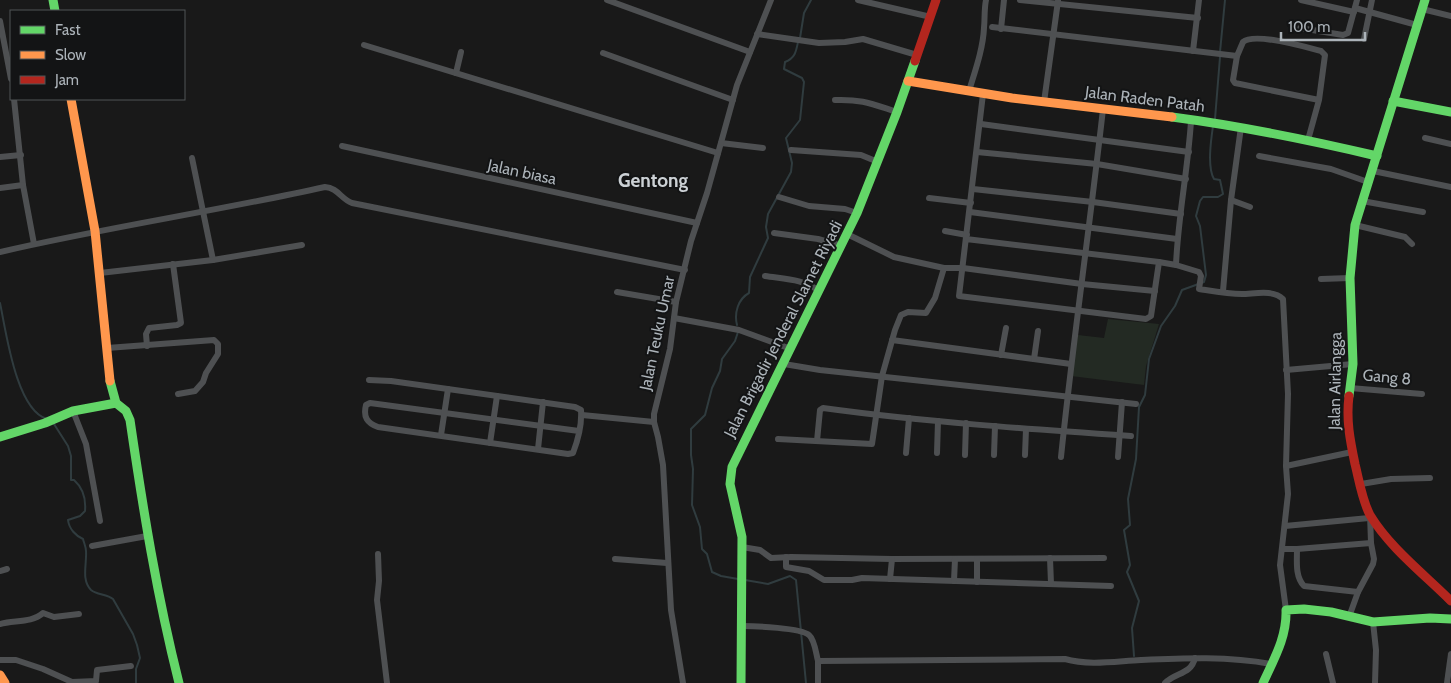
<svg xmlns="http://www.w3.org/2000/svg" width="1451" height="683" font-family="Cabin,sans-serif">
<rect width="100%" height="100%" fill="#191919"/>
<polygon fill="#232a23" points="1108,319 1159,324 1146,366 1144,385 1071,376 1078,335 1104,338"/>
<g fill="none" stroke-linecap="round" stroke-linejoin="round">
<g stroke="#303c3f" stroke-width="2">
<polyline points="800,38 804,13 811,0"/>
<polyline points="1220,52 1225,0"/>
<polyline points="1215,119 1220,57"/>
<path d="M0,303C6,331 16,410 47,419"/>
<path d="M737,325C734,313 738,299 749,293L750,277L768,238L766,227L768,214L791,172L792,163L786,138L800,120L804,82L802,78L784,69L785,62C795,58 796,52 798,42"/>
<path d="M54,424L68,446L71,456V480H74C83,488 86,500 85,511L80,516L68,520C69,529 76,536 83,539C84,543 86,547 86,551C87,564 81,580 91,590C97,595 107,594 113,599L133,634L137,645L140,658L136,669V683"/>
<polyline points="738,579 721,576 712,572 707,554 702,549 700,527 692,505 693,469 691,455 691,429 705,415 712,388 720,371 722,359 735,341 738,332"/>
<polyline points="745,580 768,584 790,576 796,580 806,683"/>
<path d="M1134,656L1132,628L1139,601L1127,572L1130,565L1124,530L1130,525L1128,499L1136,459L1139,407L1145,395L1149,359L1161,326L1175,306L1182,290L1204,282L1206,275L1200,226L1196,216L1200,201L1203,197H1218L1223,194L1220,180L1214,179C1207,167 1211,140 1213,126"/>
</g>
<g stroke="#4e5052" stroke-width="6">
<polyline points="607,0 750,52"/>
<polyline points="858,0 931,17"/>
<polyline points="1020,0 1198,18"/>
<polyline points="1301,0 1354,12"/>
<polyline points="1355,8 1417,25"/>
<polyline points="1422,9 1451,16"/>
<polyline points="0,21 11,79"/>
<polyline points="992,27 1237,56"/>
<polyline points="1300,28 1343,35 1348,33 1357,0"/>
<polyline points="1001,29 1004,0"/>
<polyline points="757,34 819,43 845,42 863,39 917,55"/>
<polyline points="1364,39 1372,0"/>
<polyline points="364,45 718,153"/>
<polyline points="1193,51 1199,0"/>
<polyline points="603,53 733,100"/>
<polyline points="456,73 461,52"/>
<path d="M969,91C975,71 983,49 984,28C985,18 984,10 986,0"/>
<polyline points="14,99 23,185 34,244"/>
<path d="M835,100C862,99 872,104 897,112"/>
<polyline points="1044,102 1058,1"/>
<polyline points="981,124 1189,152"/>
<polyline points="1425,138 1451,144"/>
<path d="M1308,140L1319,100L1325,55L1321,51C1306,47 1254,32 1243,42L1237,56L1233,80L1235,83L1319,100"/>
<polyline points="721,143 763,148"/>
<polyline points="342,146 697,223"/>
<polyline points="791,150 861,155 878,162"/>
<polyline points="977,152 1097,164 1186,179"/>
<polyline points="1259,156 1331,169 1368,182"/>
<polyline points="0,157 21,155"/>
<polyline points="192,158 213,260"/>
<polyline points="1373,171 1451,187"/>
<polyline points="0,188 23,185"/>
<polyline points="973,189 1093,202 1181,214"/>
<polyline points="779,197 809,206 845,209 857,213"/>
<polyline points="929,198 971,203"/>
<polyline points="1231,200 1250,207"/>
<polyline points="1362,201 1423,212"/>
<polyline points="970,212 1177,239"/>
<polyline points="1355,225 1405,237 1412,244"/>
<polyline points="945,231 967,235"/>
<polyline points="774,233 818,239 842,246"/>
<polyline points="847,234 894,257 944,268"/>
<polyline points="966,239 1159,262 1151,316 1146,319 959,296 983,94"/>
<path d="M0,252C108,227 217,211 325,187C338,188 341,199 352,203L685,270"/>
<path d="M1159,262L1176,265C1178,217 1188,169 1191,121"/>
<path d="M1176,265L1199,272L1201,276L1199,289C1212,291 1228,294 1242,294C1254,294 1273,289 1283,299L1288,394L1286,466L1288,494L1280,565L1286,610"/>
<polyline points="100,273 213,260 302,245"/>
<path d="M765,276C784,279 804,279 819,291"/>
<polyline points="1321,279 1350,278"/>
<polyline points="1223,291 1231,200 1241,127"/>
<polyline points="617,292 676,302"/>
<polyline points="674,318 739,330 791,349"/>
<polyline points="892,340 1071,364"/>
<polyline points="147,346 146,334 149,328 177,325 181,323 173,264"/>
<polyline points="107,348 214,340 218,344 218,354 206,373 203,382 195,391 178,394"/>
<polyline points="1001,355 1006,328"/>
<polyline points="1034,359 1038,331"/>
<polyline points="784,364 820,370 1136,404"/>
<polyline points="1286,370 1353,364"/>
<path d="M369,380L391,381L575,407L581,410C582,424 578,440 573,453L568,454L378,427C367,423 363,417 366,405L370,403L579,431"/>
<polyline points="1350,388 1422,394"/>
<polyline points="73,411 86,444 100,521"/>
<polyline points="582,415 654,422"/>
<polyline points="441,435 448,389"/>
<polyline points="778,439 872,444 882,376 895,330 901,315 908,312 926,313 935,298 944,268 963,268 1082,284 1155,291"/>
<path d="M817,441L820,410L823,408C925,422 1028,429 1131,436"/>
<polyline points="490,443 497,396"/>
<polyline points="538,449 543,402"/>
<polyline points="906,453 909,418"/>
<polyline points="937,453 938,421"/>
<polyline points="965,455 966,423"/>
<polyline points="994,455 995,426"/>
<polyline points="1025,455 1026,429"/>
<path d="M1061,457C1073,341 1090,225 1103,109"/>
<polyline points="1118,457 1122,402"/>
<polyline points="1286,466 1352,452"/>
<polyline points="1361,484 1391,479 1430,478"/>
<polyline points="1285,526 1369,518"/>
<polyline points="92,546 147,536"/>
<polyline points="742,547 760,550 771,558 791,557 892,559 1104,558"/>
<polyline points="1282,549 1297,549 1371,543"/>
<path d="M1297,549C1297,561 1295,577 1304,586L1358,592"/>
<polyline points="378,554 379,581 377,600 387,683"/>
<polyline points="786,557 786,567 809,571 824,580 852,580 862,578 1111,586"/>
<polyline points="1050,558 1051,584"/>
<polyline points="615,559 667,563"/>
<polyline points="0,571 7,569"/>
<polyline points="890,579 892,559"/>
<polyline points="954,581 955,559"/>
<polyline points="977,582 977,559"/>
<polyline points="1349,617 1358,592 1373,564 1374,559 1371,543 1370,514"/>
<polyline points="1373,622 1376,650 1375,683"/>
<path d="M0,624C14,620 32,623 43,613L54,617L79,614"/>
<path d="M742,626C755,626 801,628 809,635C815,640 816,654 818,661L1065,659C1089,666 1117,661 1141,660C1185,658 1228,656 1271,664"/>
<polyline points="1326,654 1333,683"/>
<polyline points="0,660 16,660 43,669 72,682 96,681 97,670 131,666"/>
<polyline points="818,661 818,683"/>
<polyline points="683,683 671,610 663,465 658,437 654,422 654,414 670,349 676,302 691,241 707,193 737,85 771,0"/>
<path d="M1165,683C1175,672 1191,675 1195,658"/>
<polyline points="1447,683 1451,654"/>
</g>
<g stroke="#63d668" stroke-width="9">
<polyline points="53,0 55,11"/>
<polyline points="1393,101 1451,112"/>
<path d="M1172,117C1241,126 1309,140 1377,156"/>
<path d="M110,381L116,403L126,411L130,420C143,509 157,596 179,683"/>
<polyline points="1349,396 1353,364 1350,278 1355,225 1425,0"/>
<polyline points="0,437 45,423 73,411 116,403"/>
<polyline points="741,683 742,537 730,484 732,467 857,213 897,112 915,61"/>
<path d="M1263,683C1274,659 1287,637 1286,610L1304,609L1331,612L1373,622L1430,618L1451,619"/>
</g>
<g stroke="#ff974d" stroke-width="9">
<polyline points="908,81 1012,98 1172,117"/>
<polyline points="71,99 95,231 110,381"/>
<polyline points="0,675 5,683"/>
</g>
<g stroke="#b3261e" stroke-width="9">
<polyline points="915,61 936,0"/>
<path d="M1349,396C1346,420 1350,440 1355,464C1359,480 1362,500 1370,515C1390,548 1424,574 1451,601"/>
</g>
</g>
<g text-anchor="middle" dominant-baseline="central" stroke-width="4" stroke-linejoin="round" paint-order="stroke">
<g font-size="16" fill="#acb3b9" stroke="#131415">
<text transform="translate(1145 99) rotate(7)">Jalan Raden Patah</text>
<text transform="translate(522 172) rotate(12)">Jalan biasa</text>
<text transform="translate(783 329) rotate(-63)">Jalan Brigadir Jenderal Slamet Riyadi</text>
<text transform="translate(657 333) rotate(-78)">Jalan Teuku Umar</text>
<text transform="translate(1387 377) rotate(5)">Gang 8</text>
<text transform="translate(1335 381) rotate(-89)">Jalan Airlangga</text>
</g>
<g font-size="19" font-weight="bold" fill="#ccd1d5" stroke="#131415">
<text x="653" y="180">Gentong</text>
</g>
</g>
<rect x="10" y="10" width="175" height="90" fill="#131415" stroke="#505457"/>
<rect x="20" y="26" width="25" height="8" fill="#63d668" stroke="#505457"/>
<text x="55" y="35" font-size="15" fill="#acb3b9">Fast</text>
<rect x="20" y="51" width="25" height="8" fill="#ff974d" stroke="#505457"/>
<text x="55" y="60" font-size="15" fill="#acb3b9">Slow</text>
<rect x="20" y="76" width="25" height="8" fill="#b3261e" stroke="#505457"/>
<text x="55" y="85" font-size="15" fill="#acb3b9">Jam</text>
<path d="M1281 32v8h84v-8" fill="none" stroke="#acb3b9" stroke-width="2.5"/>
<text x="1288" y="32" font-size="15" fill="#acb3b9" stroke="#131415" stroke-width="4" paint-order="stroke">100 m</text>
</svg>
